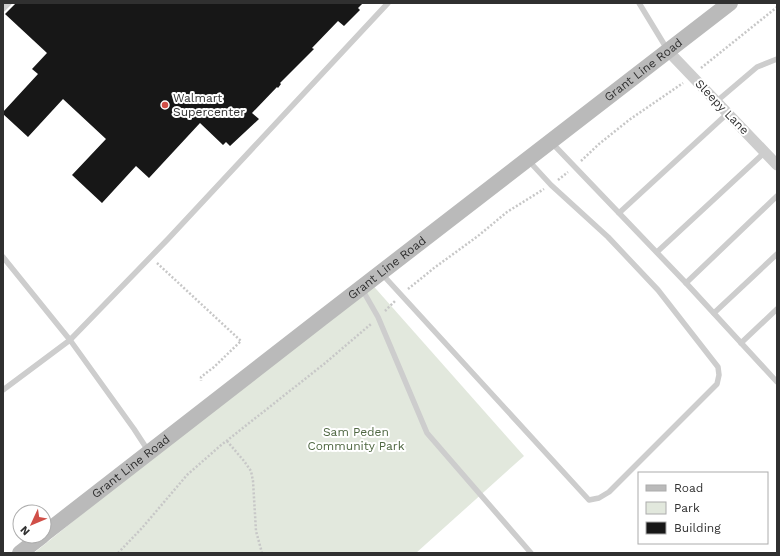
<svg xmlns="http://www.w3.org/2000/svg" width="780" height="556" font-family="'Work Sans',sans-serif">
<rect width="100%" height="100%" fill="#fff"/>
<polygon fill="#e2e8dd" points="369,281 524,456 416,553 34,553"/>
<polygon fill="#171717" points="16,3 363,3 358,8 360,10 344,26 338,21 312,48 314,49 280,83 281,84 278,88 277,87 252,113 259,119 230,146 226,142 223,145 200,123 149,178 136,166 102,203 72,175 106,139 63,99 28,137 3,114 3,112 38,74 32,69 47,53 5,14"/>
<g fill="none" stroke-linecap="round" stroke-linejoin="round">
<g stroke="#c7c7c7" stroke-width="2.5" stroke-dasharray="2 2" stroke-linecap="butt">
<polyline points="701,68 777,7"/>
<polyline points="581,161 599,144 629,120 683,83"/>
<polyline points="558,180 568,172"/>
<polyline points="157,263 241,341 214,367 201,377 201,381"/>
<polyline points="408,289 434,268 478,236 507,212 544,189"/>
<polyline points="385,311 395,301"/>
<polyline points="227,441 244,461 251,471 253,481 256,531 262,553"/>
<polyline points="118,553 142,528 187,475 220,446 324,364 371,324"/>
</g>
<g stroke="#cdcdcd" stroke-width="5.5">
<polyline points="639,3 667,49"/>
<polyline points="3,9 9,3"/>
<polyline points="717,101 757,67 777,59"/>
<polyline points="552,143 686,283 777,382"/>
<polyline points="619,213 728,113"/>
<polyline points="657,252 765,152"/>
<polyline points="3,257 70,340 134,429 149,452"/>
<polyline points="382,274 589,500 599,498 609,492 717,384 719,375 718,367 658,290 608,237 551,185 528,160"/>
<polyline points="686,283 777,196"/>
<polyline points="362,289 378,317 427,433 531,553"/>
<polyline points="714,313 777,254"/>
<polyline points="741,343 777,309"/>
<polyline points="3,390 70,340 168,239 388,3"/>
</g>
<polyline stroke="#cdcdcd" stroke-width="11" points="668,51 777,165"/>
<g stroke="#bababa" stroke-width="16">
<path id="s1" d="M44,534L322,318L730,3"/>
<polyline points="20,553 42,536"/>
</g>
</g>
<circle fill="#d04f48" stroke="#fff" stroke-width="1.5" cx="165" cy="105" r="4"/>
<g text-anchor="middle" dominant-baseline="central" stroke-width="4" stroke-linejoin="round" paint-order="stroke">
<g font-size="12" fill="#303030" stroke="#fff">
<text stroke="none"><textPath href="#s1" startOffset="758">Grant Line Road</textPath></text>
<text transform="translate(722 107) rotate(46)">Sleepy Lane</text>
<text stroke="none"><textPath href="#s1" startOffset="434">Grant Line Road</textPath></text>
<text stroke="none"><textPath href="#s1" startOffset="110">Grant Line Road</textPath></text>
</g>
<g font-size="12" fill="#303030" stroke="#fff" text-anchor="start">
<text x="173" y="98">Walmart<tspan x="173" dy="14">Supercenter</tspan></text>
</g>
<g font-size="12" fill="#4f6742" stroke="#fff">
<text x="356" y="432">Sam Peden<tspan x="356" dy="14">Community Park</tspan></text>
</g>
</g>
<rect width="780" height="556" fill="none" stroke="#303030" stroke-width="8"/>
<rect x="638" y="472" width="130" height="72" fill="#ffffff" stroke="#acacac"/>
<rect x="646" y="485" width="20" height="6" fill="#bababa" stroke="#acacac"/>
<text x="674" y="492" font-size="12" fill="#303030">Road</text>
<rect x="646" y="502" width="20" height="12" fill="#e2e8dd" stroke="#acacac"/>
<text x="674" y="512" font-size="12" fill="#303030">Park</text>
<rect x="646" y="522" width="20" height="12" fill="#171717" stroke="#acacac"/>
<text x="674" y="532" font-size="12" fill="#303030">Building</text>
<g transform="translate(32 524) rotate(226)"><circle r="19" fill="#ffffff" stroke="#acacac"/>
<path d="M0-3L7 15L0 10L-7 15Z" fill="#d04f48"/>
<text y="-6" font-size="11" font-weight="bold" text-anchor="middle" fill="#303030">N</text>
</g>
</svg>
